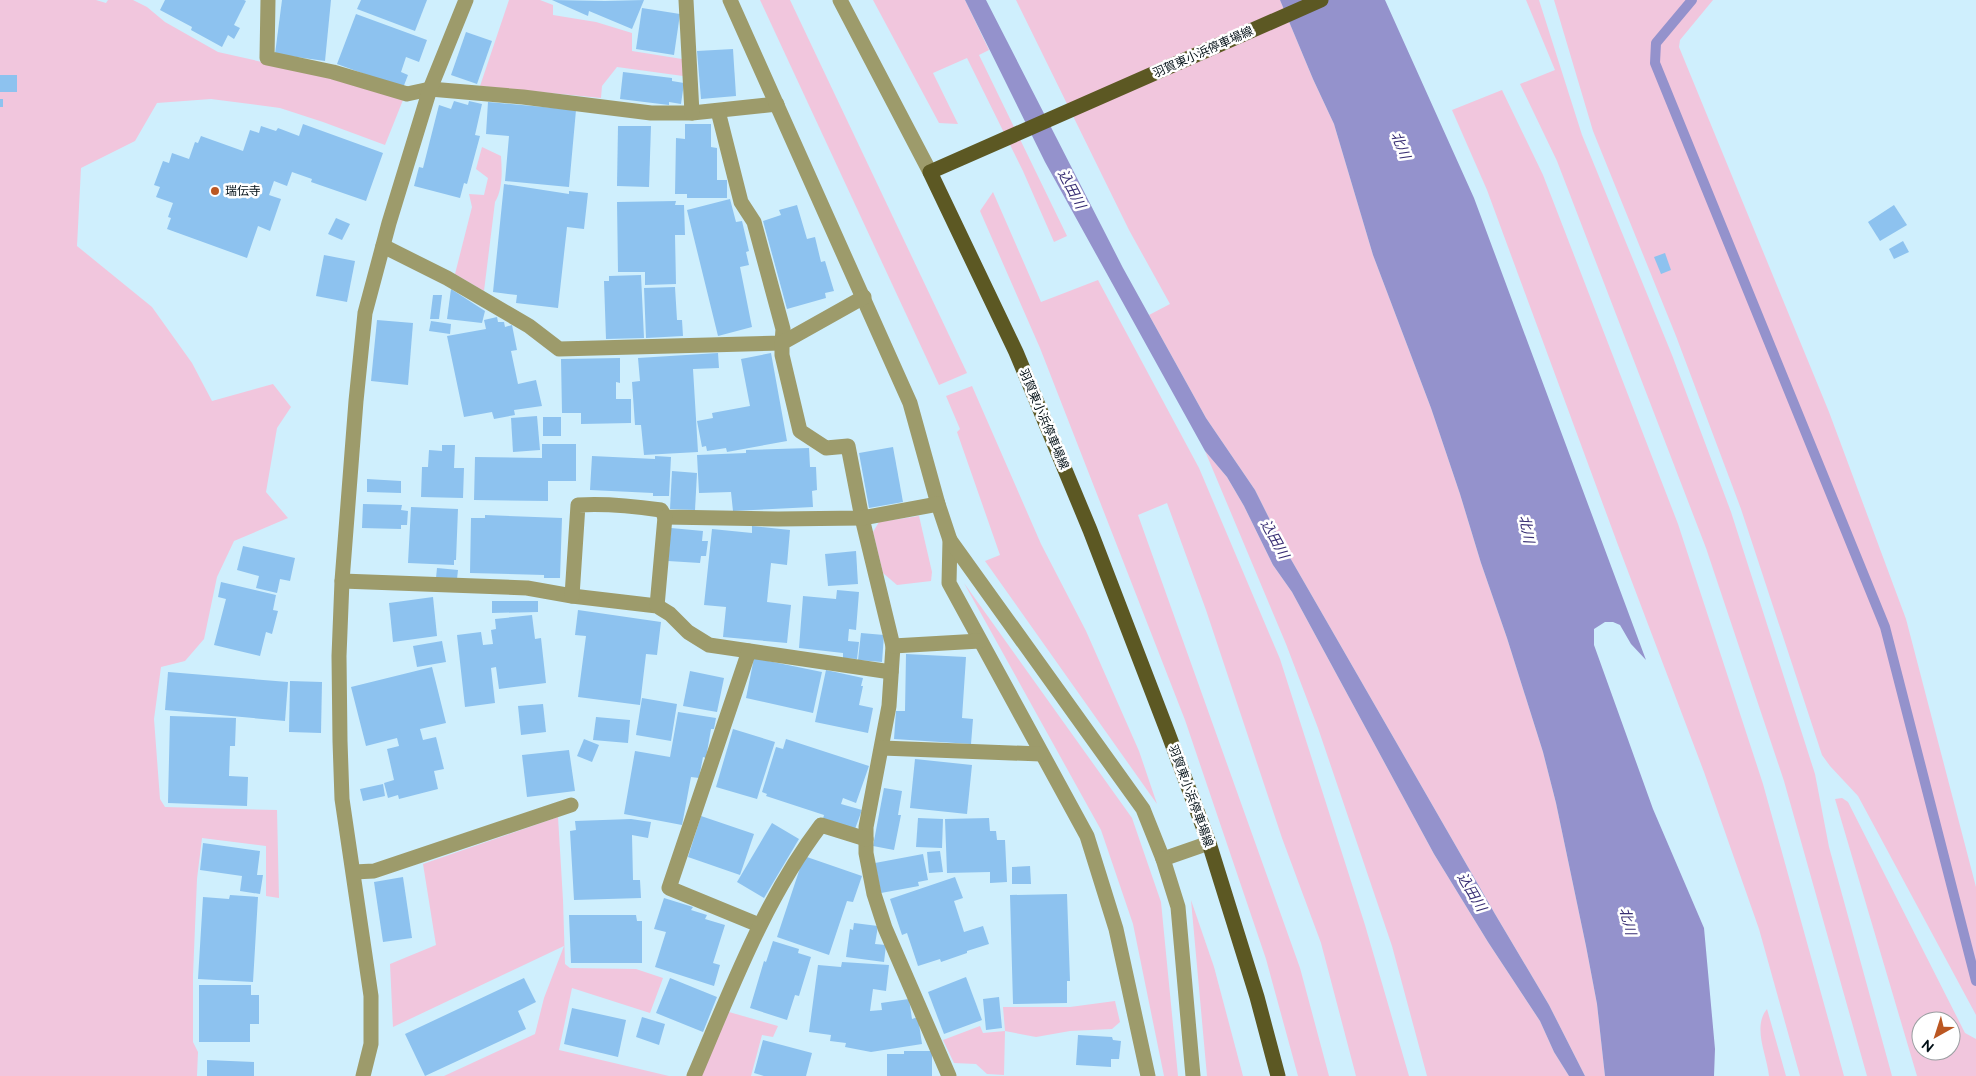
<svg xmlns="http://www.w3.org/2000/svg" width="1976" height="1076" font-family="Raleway,'Noto Sans JP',sans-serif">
<rect width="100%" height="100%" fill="#cfeffd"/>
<g fill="#f1c6dd" fill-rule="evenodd">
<polygon points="0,0 96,0 106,3 108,0 133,0 147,7 165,22 218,52 333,78 403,100 385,145 323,122 280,108 211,99 157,103 135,141 81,168 77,246 152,307 192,363 212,401 273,384 291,407 277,428 266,492 288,518 234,541 217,577 204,639 185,661 161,667 154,719 160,799 165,807 277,810 279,898 266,896 266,846 202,838 197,879 193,975 193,1042 198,1052 197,1076 0,1076"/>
<polygon points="509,0 540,0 553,5 553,15 596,22 632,33 632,51 682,59 683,76 617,67 602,86 601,98 480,86"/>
<polygon points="760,0 790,0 967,373 939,385"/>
<polygon points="873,0 965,0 989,50 979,55 1067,236 1054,242 1023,171 967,58 933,73 958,124 939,123"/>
<polygon points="1016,0 1280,0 1313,79 1334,124 1373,255 1431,408 1460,494 1481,563 1507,638 1543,752 1556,803 1586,946 1597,1004 1605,1076 1585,1076 1549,1005 1495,914 1281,542 1255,490 1206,418 1149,315 1170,304 1129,230"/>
<polygon points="1526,0 1539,0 1582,135 1672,355 1731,512 1815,774 1829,847 1892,1076 1867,1076 1784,781 1706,548 1557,161 1520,84 1555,70"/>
<polygon points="1554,0 1713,0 1680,40 1679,47 1829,412 1906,619 1976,887 1976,1015 1858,796 1830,766 1822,755 1741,509 1676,336 1593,131"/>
<polygon points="1502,90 1543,175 1678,524 1763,784 1844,1076 1800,1076 1759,929 1704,772 1618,545 1487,190 1452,110"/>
<path d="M482,147L501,156C502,171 503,189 495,202L484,291L455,274L472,207L469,194L484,195L488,178L476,169Z"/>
<polygon points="993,192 1041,302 1098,280 1199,468 1280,659 1365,925 1409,1076 1356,1076 1321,943 1282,838 1206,610 1167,503 1138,515 1300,968 1329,1076 1298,1076 1266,959 1185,720 1040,348 980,211"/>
<polygon points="972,386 1041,544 1086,631 1139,751 1157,804 985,561 1000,555 957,432 960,429 946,396"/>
<polygon points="1205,451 1227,477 1244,506 1273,565 1292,592 1434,854 1488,942 1540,1021 1554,1052 1569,1076 1427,1076 1392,946 1318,728 1286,644"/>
<polygon points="919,516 932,572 931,581 897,585 883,573 873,532 879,522"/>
<polygon points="964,583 1132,818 1161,902 1178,1076 1164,1076 1133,924 1101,830"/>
<path d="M1842,798L1848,802L1965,1033L1976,1039V1076H1917L1835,799ZM1921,1021H1951V1051H1921Z"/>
<polygon points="558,817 563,900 565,964 570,968 636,969 663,978 650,1013 572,988 559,1050 669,1076 444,1076 535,1034 544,998 564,946 393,1027 390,964 436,945 423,864"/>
<polygon points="1191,900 1214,967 1243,1076 1207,1076"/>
<polygon points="1115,1001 1120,1022 1112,1029 1070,1031 1036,1037 1005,1031 1004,1075 987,1074 976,1064 954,1063 943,1040 980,1026 983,1033 1005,1031 1003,1007 1070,1007"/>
<path d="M1767,1009L1786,1076H1769C1767,1055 1752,1027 1767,1009Z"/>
<polygon points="729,1012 778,1026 773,1037 762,1035 751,1076 701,1076"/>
</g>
<g fill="#9492cc">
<polygon points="965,0 986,0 1123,268 1206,418 1255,490 1281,542 1495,914 1549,1005 1585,1076 1569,1076 1554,1052 1540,1021 1488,942 1434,854 1292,592 1273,565 1244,506 1227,477 1205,451 1045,162"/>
<polygon points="1280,0 1385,0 1474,198 1646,660 1631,644 1620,625 1613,622 1605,622 1594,629 1594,645 1653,809 1704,928 1715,1049 1714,1076 1605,1076 1597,1004 1586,946 1556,803 1543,752 1507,638 1481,563 1460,494 1431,408 1373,255 1334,124 1313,79"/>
</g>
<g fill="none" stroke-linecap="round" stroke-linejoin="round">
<polyline stroke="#9492cc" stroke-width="10" points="1692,0 1656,43 1655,63 1885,627 1976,981"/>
</g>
<g fill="#8dc2ef">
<polygon points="165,0 244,0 246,1 234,25 240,28 234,39 228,35 222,47 191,30 192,27 160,10"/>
<polygon points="282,0 331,0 325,61 275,54"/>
<polygon points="361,0 427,0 415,31 357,9"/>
<polygon points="552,0 605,1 644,0 632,29 589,11 588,16"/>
<polygon points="642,8 680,14 674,55 636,49"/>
<polygon points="356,14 427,40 419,62 406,57 401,72 408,75 403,88 337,64"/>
<polygon points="466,32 492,41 477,84 451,75"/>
<polygon points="733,49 736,96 701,99 697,51"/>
<polygon points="623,72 672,78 672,81 684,83 681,104 669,102 669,105 620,99"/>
<rect x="0" y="75" width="17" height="17"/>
<rect x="0" y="99" width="3" height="8"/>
<polygon points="454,101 468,105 469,101 482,104 475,135 480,136 467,184 464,183 460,198 414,186 419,167 423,168 439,105 451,109"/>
<polygon points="488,102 576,110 569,187 505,181 509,136 486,134"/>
<polygon points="303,124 383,153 366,201 311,182 312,179 292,172 287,186 274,181 269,195 281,199 270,231 258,226 247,258 167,229 171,218 168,217 173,203 156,197 160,187 154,185 163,161 169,163 172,153 189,159 195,142 198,143 201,136 243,151 250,130 259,133 261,126 276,131 278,128 299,136"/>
<polygon points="685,124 711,124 711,147 717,148 717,180 727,180 727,198 687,198 687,194 675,194 676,138 685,139"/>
<polygon points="618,126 651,126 649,187 617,186"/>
<polygon points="504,184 569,194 569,191 588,193 584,229 567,227 558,308 516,303 517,295 493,292"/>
<polygon points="730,199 736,222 742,221 749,251 746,252 749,265 740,267 752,327 718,336 687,210"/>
<polygon points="676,201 675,205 684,205 685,235 675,235 676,284 645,285 645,272 618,272 617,202"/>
<polygon points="797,205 807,239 815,237 821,262 825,261 834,291 825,293 826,298 787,309 763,221 781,215 779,210"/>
<polygon points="1894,205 1907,225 1880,241 1868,222"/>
<polygon points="336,218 350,224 342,240 328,234"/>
<polygon points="1903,241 1909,252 1894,259 1889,249"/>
<polygon points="1665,253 1671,270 1661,274 1654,257"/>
<polygon points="324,255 355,261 347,302 316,296"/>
<polygon points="641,275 644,338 606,339 604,281 609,281 609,276"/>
<polygon points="675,287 677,320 682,320 683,336 646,338 644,288"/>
<polygon points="451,289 485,311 482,323 447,319"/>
<polygon points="433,295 442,295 439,319 430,319"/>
<polygon points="497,317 498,322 504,322 505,327 512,325 517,350 511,351 518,384 536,380 542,406 514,410 515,415 494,419 492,412 464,417 447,336 486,329 484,320"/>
<polygon points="377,320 413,323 408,385 371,381"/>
<polygon points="431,321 451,324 450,334 429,331"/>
<polygon points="718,353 719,368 693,369 698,452 644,455 641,425 635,425 632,382 640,381 638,358"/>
<polygon points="771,353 787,441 727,452 726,448 707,451 706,446 702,447 697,421 713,418 712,413 750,406 741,359"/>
<polygon points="620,358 620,383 616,382 616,399 631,399 631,423 581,424 581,413 562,413 561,359"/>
<polygon points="537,416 540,450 513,452 511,418"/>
<rect x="543" y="417" width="18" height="19"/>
<polygon points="542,444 576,444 576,481 548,481 548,501 474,500 475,457 542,458"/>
<polygon points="442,445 455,445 454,468 464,468 463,498 421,497 422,467 428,467 429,450 442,451"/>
<polygon points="893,447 903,502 869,508 859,453"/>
<polygon points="809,448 810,467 816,467 817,490 812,491 813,507 733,511 731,492 699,493 697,455 746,453 746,450"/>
<polygon points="592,456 655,459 655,456 671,457 669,496 653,496 653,493 590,490"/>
<polygon points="672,471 697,473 695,510 670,509"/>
<polygon points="367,479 401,481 401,493 367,492"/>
<polygon points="363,504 402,505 401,510 408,511 407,525 401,525 401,529 362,528"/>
<polygon points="411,507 458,509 456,560 454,560 454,565 408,563"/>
<polygon points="485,515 562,518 560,578 544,578 544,575 470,573 471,518 485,518"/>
<polygon points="752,526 790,530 787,565 771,563 767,602 791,605 787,643 723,637 726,607 704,605 712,529 752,533"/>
<polygon points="671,528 703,531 702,541 708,541 706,556 701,556 700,563 668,561"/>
<polygon points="243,546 295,558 290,581 280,579 277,593 256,588 259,576 237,570"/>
<polygon points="856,551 858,584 828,586 825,554"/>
<polygon points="437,568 458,570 457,579 436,578"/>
<polygon points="221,582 276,595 273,610 278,611 272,634 266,632 260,656 214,645 226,599 218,597"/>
<polygon points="837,590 859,592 856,630 849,629 848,641 859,642 857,659 843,658 843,653 799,648 803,596 836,599"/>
<polygon points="433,597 437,636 393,642 389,603"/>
<polygon points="492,601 538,601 538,612 492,613"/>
<polygon points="578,610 661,622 657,655 646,654 640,705 578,697 586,636 575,635"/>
<polygon points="532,615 535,639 541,638 546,683 499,689 496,667 491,668 495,703 465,707 457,635 481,632 483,645 493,644 491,630 496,629 495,619"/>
<polygon points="861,633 884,635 882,662 858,660"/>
<polygon points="442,641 446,662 417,667 413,646"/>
<polygon points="906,654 966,657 962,718 973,719 971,744 894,739 896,711 905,711"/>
<polygon points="754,658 822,672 813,713 746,698"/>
<polygon points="432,667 446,723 420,729 423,740 436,737 444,769 434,771 438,789 399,799 398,795 388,798 384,783 394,780 387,749 399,746 397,738 366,746 351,687"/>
<polygon points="826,670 863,678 861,686 863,686 859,705 873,708 868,733 815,722"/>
<polygon points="690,671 724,678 717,712 683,706"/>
<polygon points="168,672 288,682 285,721 165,710"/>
<polygon points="290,681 322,682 321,733 289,732"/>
<polygon points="642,698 677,704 671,741 636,735"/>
<polygon points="543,704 546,732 521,735 518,706"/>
<polygon points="678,712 716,718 714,729 711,729 706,758 703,757 699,778 691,777 682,825 624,814 635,751 670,757"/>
<polygon points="170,716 236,718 235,746 230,746 229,776 248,777 247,806 168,803"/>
<polygon points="596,717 630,720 628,743 593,740"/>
<polygon points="733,729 775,742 757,799 716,787"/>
<polygon points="584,739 599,745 592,762 577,756"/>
<polygon points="786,739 869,766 856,803 843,798 841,804 862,810 855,829 823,819 824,815 766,796 767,794 762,792 776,747 783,749"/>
<polygon points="569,750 575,791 527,797 522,755"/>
<polygon points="915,759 972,765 967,814 910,808"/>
<polygon points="383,784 385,796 363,801 360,789"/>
<polygon points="884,788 902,791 898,815 901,815 894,850 873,846"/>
<polygon points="701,816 754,834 740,875 688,857"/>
<polygon points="918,818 943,819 942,848 916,847"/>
<polygon points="989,818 990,831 996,831 997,840 1005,840 1007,882 990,883 990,872 947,873 945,819"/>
<polygon points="631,819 651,822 648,838 632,835 633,880 640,880 641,898 574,900 570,831 576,830 575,821"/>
<polygon points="772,823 799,839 764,898 737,882"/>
<polygon points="203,843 260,851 257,875 263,875 260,894 240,891 242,876 200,870"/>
<polygon points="940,851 943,872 929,873 927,852"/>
<polygon points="923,854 928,880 918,882 919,886 881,893 875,863"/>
<polygon points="804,856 862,876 853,902 847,901 829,955 777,937"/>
<polygon points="1030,866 1031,884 1012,884 1012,867"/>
<polygon points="403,877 412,938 383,942 374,882"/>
<polygon points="955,877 963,898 954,901 964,932 983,926 989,944 967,951 967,953 941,962 940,959 918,966 907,933 902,935 890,899"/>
<polygon points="1067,894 1070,981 1067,981 1067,1003 1013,1004 1010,895"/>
<polygon points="230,895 258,897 253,982 198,979 203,897 229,899"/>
<polygon points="664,898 693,907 691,910 707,915 705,919 725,925 713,963 720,965 714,986 655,967 666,932 654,929"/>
<polygon points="569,915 636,915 637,921 642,921 642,963 571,963"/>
<polygon points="854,923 878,926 875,944 886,945 884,962 846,957 850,929 853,930"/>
<polygon points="773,941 799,949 798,953 811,957 799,996 795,995 787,1020 750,1008 764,961 766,962"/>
<polygon points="842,962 889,965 886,991 873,989 870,1011 882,1010 881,1003 909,999 912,1019 918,1017 922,1044 871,1052 845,1047 846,1043 830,1041 831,1035 809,1032 818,965 841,967"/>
<polygon points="966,977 982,1020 944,1034 928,992"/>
<polygon points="524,978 536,1002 518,1011 526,1029 425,1076 405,1034"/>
<polygon points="670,978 717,997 703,1032 656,1013"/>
<polygon points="199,985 251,985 251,995 259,995 259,1024 250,1024 250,1042 199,1042"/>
<polygon points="999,997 1002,1028 986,1030 983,999"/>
<polygon points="572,1008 626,1020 618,1057 564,1044"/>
<polygon points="642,1017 665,1024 659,1045 636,1037"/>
<polygon points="1078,1035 1112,1037 1113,1040 1121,1041 1119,1059 1111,1059 1111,1067 1076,1065"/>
<polygon points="763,1040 812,1053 806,1076 764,1076 754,1073"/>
<polygon points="904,1051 932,1051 932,1076 887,1076 887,1054 904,1054"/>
<polygon points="207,1060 254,1062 254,1076 207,1076"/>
</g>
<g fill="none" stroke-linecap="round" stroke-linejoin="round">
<g stroke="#9d9b6b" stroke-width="15">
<polyline points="268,0 267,58 333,72 407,94 430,89 523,97 651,113 692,113 777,104"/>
<polyline points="686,0 692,113"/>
<polyline points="730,0 910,403 938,504 950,540 949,583 1087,836 1116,929 1148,1076"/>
<polyline points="840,0 930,172"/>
<polyline points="383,246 447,278 529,326 559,349 782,343 783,329 754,222 741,202 718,111"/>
<polyline points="864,297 782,343 782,355 800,431 826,448 848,446 862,518 893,646 889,706 866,827 866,853 874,894 885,928 949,1076"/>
<polyline points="950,540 1143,809 1163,859 1209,843"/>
<polyline points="342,581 527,588 572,596 657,606 670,614 688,632 709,645 891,672"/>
<path d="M572,596L578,505C607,503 633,506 661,510L665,517L778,519L862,518L938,504"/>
<polyline points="657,606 665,517"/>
<polyline points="893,646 980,641"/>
<polyline points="749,651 669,888 759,925"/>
<polyline points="882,748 1041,754"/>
<polyline points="1163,859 1178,907 1193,1076"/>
<polyline points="354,872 374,871 571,805"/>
<polyline points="363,1076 371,1044 371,996 342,799 340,741 339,656 342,581 356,401 365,313 389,223 430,89 466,0"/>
<path d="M694,1076C731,990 764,900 821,825L866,839"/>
</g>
<polyline stroke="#5c5823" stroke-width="15" points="1278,1076 1257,997 1209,843 1168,733 1090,530 1016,352 930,172 1321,0"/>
</g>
<circle fill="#bb5722" stroke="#fff" stroke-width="2" cx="215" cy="191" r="5"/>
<g text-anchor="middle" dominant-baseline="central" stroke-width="5" stroke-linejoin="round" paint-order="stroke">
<g font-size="12" fill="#000e15" stroke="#fff">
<text transform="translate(1203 52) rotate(-24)">羽賀東小浜停車場線</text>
<text transform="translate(1044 419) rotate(67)">羽賀東小浜停車場線</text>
<text transform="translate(1191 796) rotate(70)">羽賀東小浜停車場線</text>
</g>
<g font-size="12" fill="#000e15" stroke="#fff" text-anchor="start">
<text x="225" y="191">瑞伝寺</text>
</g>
<g font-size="14" font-style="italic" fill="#372d73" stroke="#fff">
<text transform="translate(1401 145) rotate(68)">北川</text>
<text transform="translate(1072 189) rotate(62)">込田川</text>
<text transform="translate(1527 529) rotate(79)">北川</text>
<text transform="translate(1275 539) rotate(61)">込田川</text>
<text transform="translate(1472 892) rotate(59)">込田川</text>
<text transform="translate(1628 921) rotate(76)">北川</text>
</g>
</g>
<g transform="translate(1936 1036) rotate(219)"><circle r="24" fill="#ffffff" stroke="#999fa1"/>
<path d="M0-4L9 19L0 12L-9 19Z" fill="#bb5722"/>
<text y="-8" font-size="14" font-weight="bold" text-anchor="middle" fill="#000e15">N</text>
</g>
</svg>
